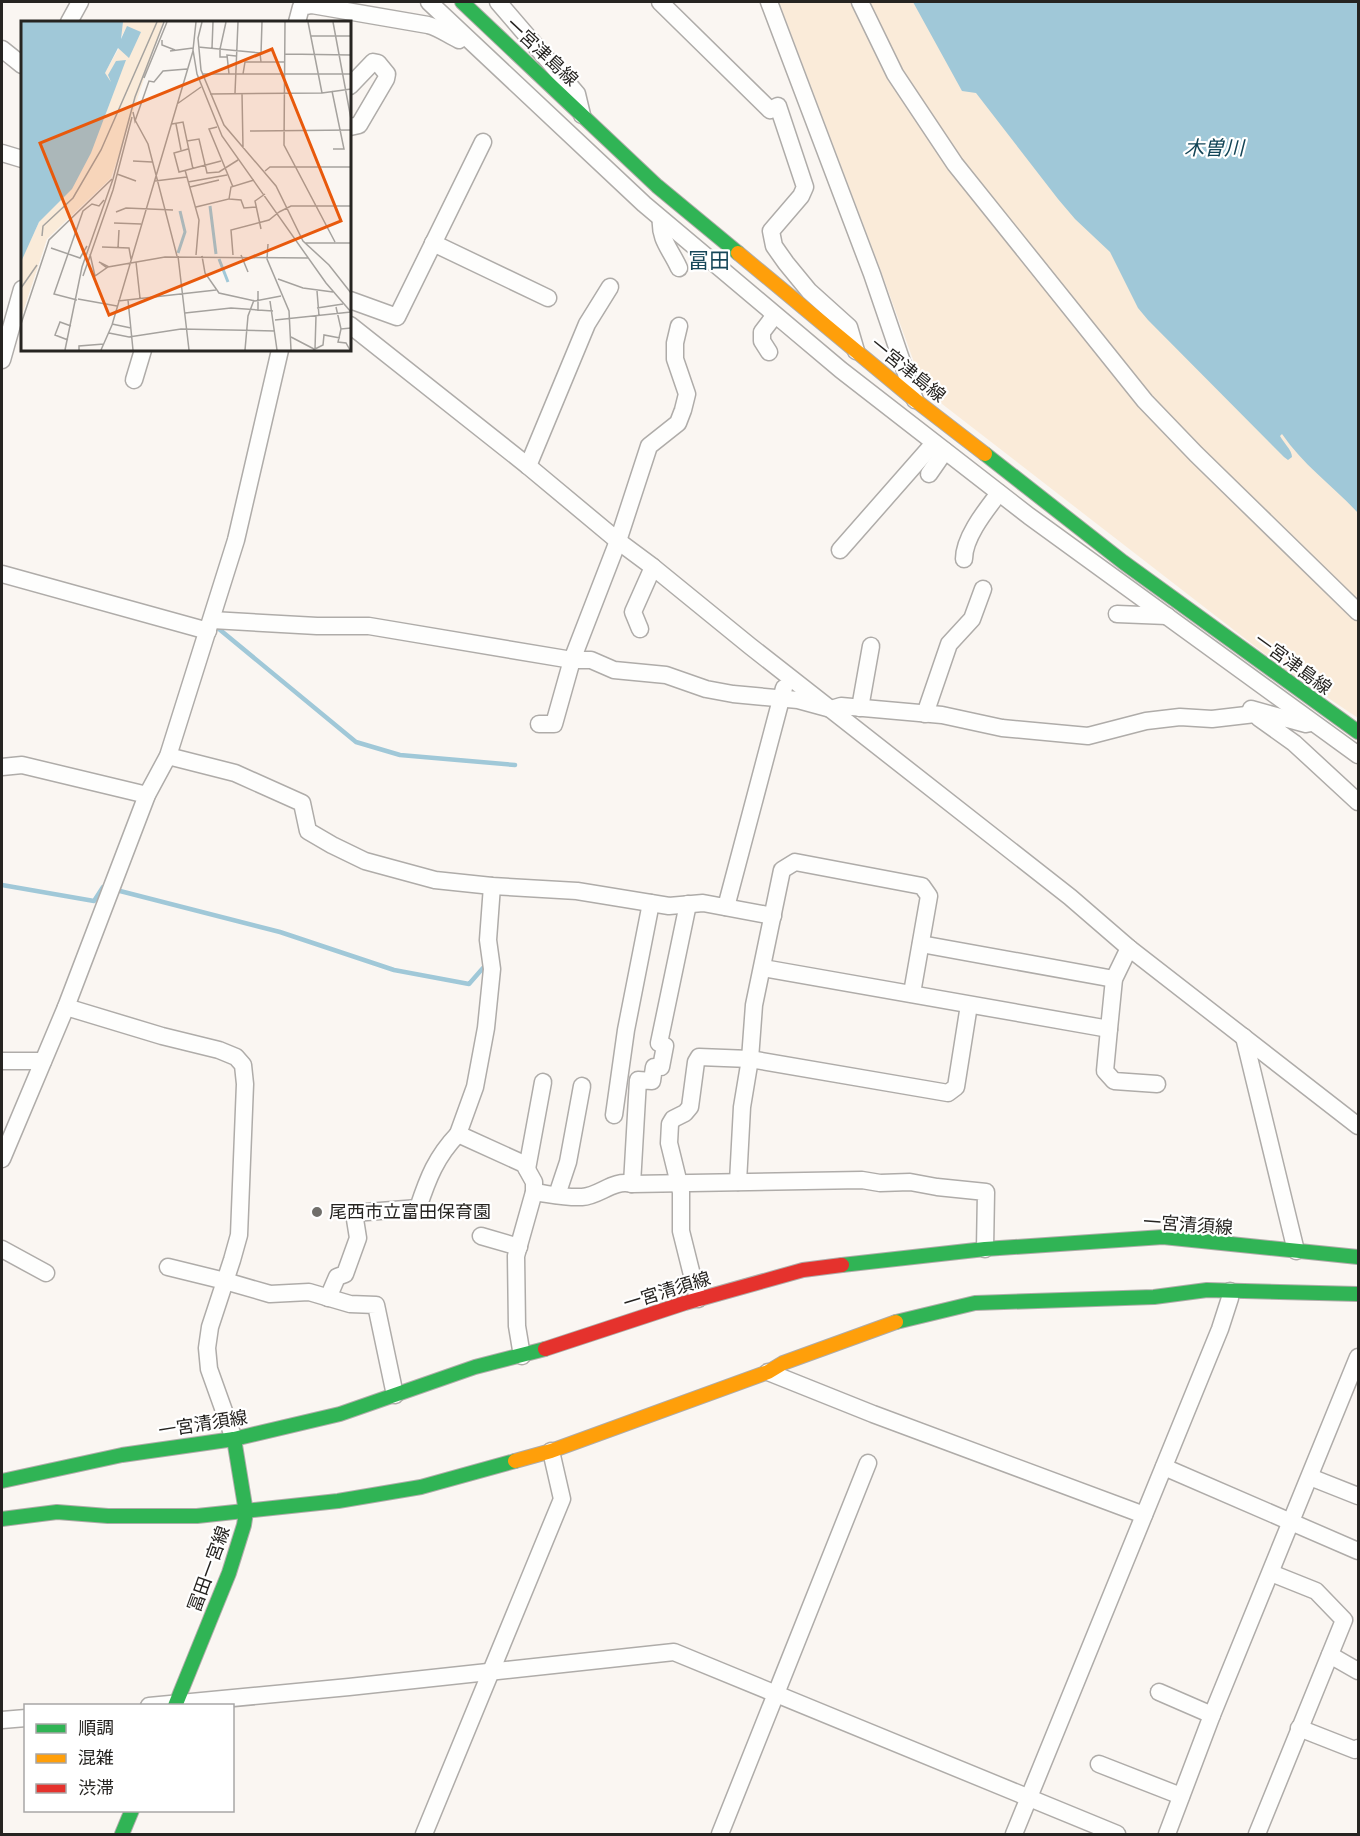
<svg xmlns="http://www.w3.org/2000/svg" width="1360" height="1836" font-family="Rubik,'Noto Sans JP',sans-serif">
<rect width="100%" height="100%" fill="#faf6f2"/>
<polygon fill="#faebd9" points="779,2 923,2 1358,487 1358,718 1279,665 924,390 881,271"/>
<path fill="#a0c8d8" d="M913,2H1358V513C1333,486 1303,465 1282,434L1280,436C1283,442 1292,450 1292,457L1288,460L1284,457L1148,320L1138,308L1110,252L1075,219L1058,199L976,93L962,91Z"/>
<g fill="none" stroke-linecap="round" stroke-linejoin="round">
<g stroke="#a0c8d8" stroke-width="4.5">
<polyline points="219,629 356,742 400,755 515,765"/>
<polyline points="2,885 94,901 103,887"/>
<polyline points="120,891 280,932 394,970 469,984 483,968"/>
</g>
<defs>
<g id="street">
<polyline points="429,2 644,204 841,370 1029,516 1358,755"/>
<polyline points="498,2 577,94 582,115"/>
<polyline points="660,2 770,110 778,106 805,187 801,196 771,231 774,246 786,263 809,291 849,327 856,351"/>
<polyline points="769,2 872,274 915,400"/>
<polyline points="860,2 895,74 955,164 1145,401 1196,454 1358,612"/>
<polyline points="69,22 80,2"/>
<path d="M297,22L301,7L312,5L428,25C440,28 448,35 459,40"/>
<polyline points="2,49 22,65"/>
<polyline points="350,86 373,62 378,63 387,74 386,79 359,125 350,127"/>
<polyline points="2,153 22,159"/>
<path d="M661,219C659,239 671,250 679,268"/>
<polyline points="433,243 548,298"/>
<polyline points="350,300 397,317 483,142"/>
<polyline points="350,325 528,466 618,541 653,567 750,646 1070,897 1129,948 1358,1126"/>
<polyline points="769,352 762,341 762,332 775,315"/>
<polyline points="2,360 22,289"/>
<polyline points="134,380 143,350"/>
<polyline points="528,466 587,324 610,287"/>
<polyline points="929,474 945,451"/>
<polyline points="840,550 934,443"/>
<path d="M964,559C964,537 986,510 999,493"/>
<polyline points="2,574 208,631"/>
<polyline points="1117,614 1167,616"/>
<polyline points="212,620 317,626 369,626 572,660 591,660 614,670 666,675 706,689 733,694 798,700 831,709 841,706 942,715 1002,728 1088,736 1146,721 1180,717 1212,719 1255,714"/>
<polyline points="640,629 633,612 653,567"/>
<polyline points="860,708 871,646"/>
<polyline points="925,714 949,644 972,619 983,589"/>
<polyline points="1311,723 1306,724 1251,709 1259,718 1294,743 1358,802"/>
<polyline points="539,724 554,724 572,660 618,541 649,446 678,423 683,410 687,394 675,359 675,343 679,326"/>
<polyline points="168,756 235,773 302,803 308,831 332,845 365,861 435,880 492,886 577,891 669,906 703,903 773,916"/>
<polyline points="2,767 22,765 147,795"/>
<polyline points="492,886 488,940 492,969 486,1028 475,1087 458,1134 524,1164 534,1182 534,1192 516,1256 517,1326 522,1356"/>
<polyline points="726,907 784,688"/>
<polyline points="921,944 1114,979"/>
<polyline points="763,968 1109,1029 1114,979 1129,948"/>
<polyline points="66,1007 162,1036 219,1050 236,1057 243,1065 245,1084 239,1235 232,1260 210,1327 207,1348 209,1369 234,1439"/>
<polyline points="1109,1029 1105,1071 1114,1081 1157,1084"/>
<polyline points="1244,1037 1296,1251"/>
<polyline points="2,1061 43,1061"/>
<polyline points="614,1115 626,1030 651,903"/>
<polyline points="2,1159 66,1007 147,795 168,756 236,540 280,350"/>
<polyline points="527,1169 543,1082"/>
<polyline points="738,1182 742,1107 750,1059 754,1005 782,870 795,862 922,886 929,896 912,993"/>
<polyline points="632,1184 638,1080 652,1081 654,1067 661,1067 665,1046 659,1043 688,904"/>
<path d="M534,1192C549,1194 566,1198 582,1197C600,1196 613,1179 632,1184L862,1180L880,1183L910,1182L937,1187L986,1192L985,1249"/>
<polyline points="557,1195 568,1162 582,1086"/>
<polyline points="481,1236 519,1247"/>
<polyline points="2,1249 46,1273"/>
<polyline points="168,1267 225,1281 270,1294 309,1292 350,1304 376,1305 395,1395"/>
<path d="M328,1298L337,1277L345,1274L358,1238L354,1213L418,1208C428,1178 436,1157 458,1134"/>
<polyline points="698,1299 681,1231 681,1192 669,1143 670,1124 673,1119 685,1113 690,1107 696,1062 699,1057 750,1059 948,1093 956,1087 969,1005"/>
<polyline points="768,1372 873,1414 1144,1515"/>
<polyline points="1164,1467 1358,1551"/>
<polyline points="1310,1477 1358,1496"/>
<polyline points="1330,1655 1358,1671"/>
<polyline points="1159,1692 1212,1715"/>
<polyline points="149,1706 349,1687 674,1652 1117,1834"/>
<polyline points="2,1720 26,1718"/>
<polyline points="1299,1728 1355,1750 1358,1748"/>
<polyline points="1099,1764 1181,1796"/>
<polyline points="424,1834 562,1499 551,1451"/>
<polyline points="720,1834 868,1463"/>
<polyline points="1014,1834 1220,1329 1230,1298 1230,1291"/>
<polyline points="1167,1834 1212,1715 1358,1357"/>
<polyline points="1257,1834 1344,1620 1316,1591 1271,1573"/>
</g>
<g id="fast">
<polyline points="462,2 657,186 738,253"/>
<polyline points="985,454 1123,562 1358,732"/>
<polyline points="842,1265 985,1249 1163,1237 1358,1257"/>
<polyline points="896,1322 975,1303 1154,1297 1207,1290 1358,1294"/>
<polyline points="2,1481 122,1455 234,1439 340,1414 475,1367 545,1349"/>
<polyline points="2,1519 57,1512 108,1516 197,1516 338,1501 421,1487 515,1461"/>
<polyline points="175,1706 229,1573 244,1525 246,1512 234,1439"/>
<polyline points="122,1834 132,1810"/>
</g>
<g id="slow">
<polyline points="738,253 915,400 985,454"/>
<polyline points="515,1461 551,1451 768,1372 783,1363 896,1322"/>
</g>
<polyline id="jam" points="545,1349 685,1303 803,1270 842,1265"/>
</defs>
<use href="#street" stroke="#afaca9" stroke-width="19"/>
<use href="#fast" stroke="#afaca9" stroke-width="16"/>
<use href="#slow" stroke="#afaca9" stroke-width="16"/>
<use href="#jam" stroke="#afaca9" stroke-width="16"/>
<use href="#street" stroke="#fefefd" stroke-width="16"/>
<use href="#fast" stroke="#30b455" stroke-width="14"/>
<use href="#slow" stroke="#ff9f0a" stroke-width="14"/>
<use href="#jam" stroke="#e5322d" stroke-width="14"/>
</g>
<circle fill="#706e6a" stroke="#fff" stroke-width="2" cx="317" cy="1212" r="6"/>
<g text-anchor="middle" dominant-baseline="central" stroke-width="4.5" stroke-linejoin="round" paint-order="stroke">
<g font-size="18" fill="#262421" stroke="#fff">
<text transform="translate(542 52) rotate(43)">一宮津島線</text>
<text transform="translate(908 370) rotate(39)">一宮津島線</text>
<text transform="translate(1293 664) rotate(36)">一宮津島線</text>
<text transform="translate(1188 1225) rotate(4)">一宮清須線</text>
<text transform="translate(667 1291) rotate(-17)">一宮清須線</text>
<text transform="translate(203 1424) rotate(-9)">一宮清須線</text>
<text transform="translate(209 1569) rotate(-70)">冨田一宮線</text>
</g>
<g font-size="18" fill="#262421" stroke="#fff" text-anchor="start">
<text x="329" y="1212">尾西市立富田保育園</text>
</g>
<g font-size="20" font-style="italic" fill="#124456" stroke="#fff">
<text x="1214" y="148">木曽川</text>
</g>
<g font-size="21" fill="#17485a" stroke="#fff">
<text x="709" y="260">冨田</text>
</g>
</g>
<g transform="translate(21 21)">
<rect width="330" height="330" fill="#faf6f2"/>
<path d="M102,1H142L90,157L26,218L0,297V239L85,61L82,55L98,27L104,9L99,18Z" fill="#faebd9"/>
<path d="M0,1H102L100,18L106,5L120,11L108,37L97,27L84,52L90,61L87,54L95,40L105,39L70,132L51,168L18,201L0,241Z" fill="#a0c8d8"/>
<path fill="none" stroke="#a0c8d8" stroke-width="3" d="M189,185L195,233M157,232L164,211L159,190M198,238L207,261"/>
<path fill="none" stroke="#a5a29e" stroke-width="1.5" d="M175,1L172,29L176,53L201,115L305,262L330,291M181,1L177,17L180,49L203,104L255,165L282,220L308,244L330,272M205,1L199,28V36H206M264,1L263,124L314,221M287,1L301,72M312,1L330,98M290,15H330M141,19V24L154,29M177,26L239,32L240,41M191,27L192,1M149,30L172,27M240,33L241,1M264,33L330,34M181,53H330M208,53L206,34L215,35M222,53L224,41H263M123,57L146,1M311,70L323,128H312M214,72L217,1M221,72L222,127M189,73L301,72L330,68M156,83L180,66M112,91L114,100L128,60L133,61L142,50L166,48M114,99L127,123L156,235M151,103L162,101L172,148M155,103L160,129M196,106L188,108L212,166M229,110L330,109M166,120L178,118L186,152L198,151L217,139M167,128L153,132L158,151L200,140M112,140L131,141M164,149L178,199L175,234M244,150L249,146H330M96,153L115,160M134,160L166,156M167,161L206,154M169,166L198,159M208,178L220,179L223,187L235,186M175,186L208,178L210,166L233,159M95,191L105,187L152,189M258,191L270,185H330M93,202L120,203M240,208L234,180L244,173M21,215L22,205L52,177L80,129L136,1M284,222H330M247,223L246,238L268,290L270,329M81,226L108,227L110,238M30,227L59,237L66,225M97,227L98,209M69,233L74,255L87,246L144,236L287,237M212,234L210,209L248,199L258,191M220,234L227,251M157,235L168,329M181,235L184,252L198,272L234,280L260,275M115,241L119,277M86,247L78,241L88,246M62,255L92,169L111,96M257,258L282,267L312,271M0,267L16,244M296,270L298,295M57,278L96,285M56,279L33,273L62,190L71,183L78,185L83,179M107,279L112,329M97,280L195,269M249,280L256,329M315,286L320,308L330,307M296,287L322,283M237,290V270M164,292L210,287L252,290M254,299L330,291M0,303L28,219L91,158M91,303L110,307M320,308L317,321L325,322L329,329M88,312L108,316L160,308L254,310M270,316L293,328M47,319L34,314L39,301L50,305M294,328L295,295M44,329L61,246L92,158L114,76L143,1M58,329V325L83,323M80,329L91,304L172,30M224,329L227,295L233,279M292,329L302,324L303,314L319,317"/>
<path fill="#e8590c" fill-opacity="0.15" stroke="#e8590c" stroke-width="3" d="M251,28L320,200L88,294L19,122Z"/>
<rect width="330" height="330" fill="none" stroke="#262421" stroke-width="3"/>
</g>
<rect width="1360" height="1836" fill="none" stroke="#262421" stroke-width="6"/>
<rect x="24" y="1704" width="210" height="108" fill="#ffffff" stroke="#a8a7a6" stroke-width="1.5"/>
<rect x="36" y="1724" width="30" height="9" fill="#30b455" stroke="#a8a7a6" stroke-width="1.5"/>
<text x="78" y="1734" font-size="18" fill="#262421">順調</text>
<rect x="36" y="1754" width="30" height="9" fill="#ff9f0a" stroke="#a8a7a6" stroke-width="1.5"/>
<text x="78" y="1764" font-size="18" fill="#262421">混雑</text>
<rect x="36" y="1784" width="30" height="9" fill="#e5322d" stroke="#a8a7a6" stroke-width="1.5"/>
<text x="78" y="1794" font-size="18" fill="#262421">渋滞</text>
</svg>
